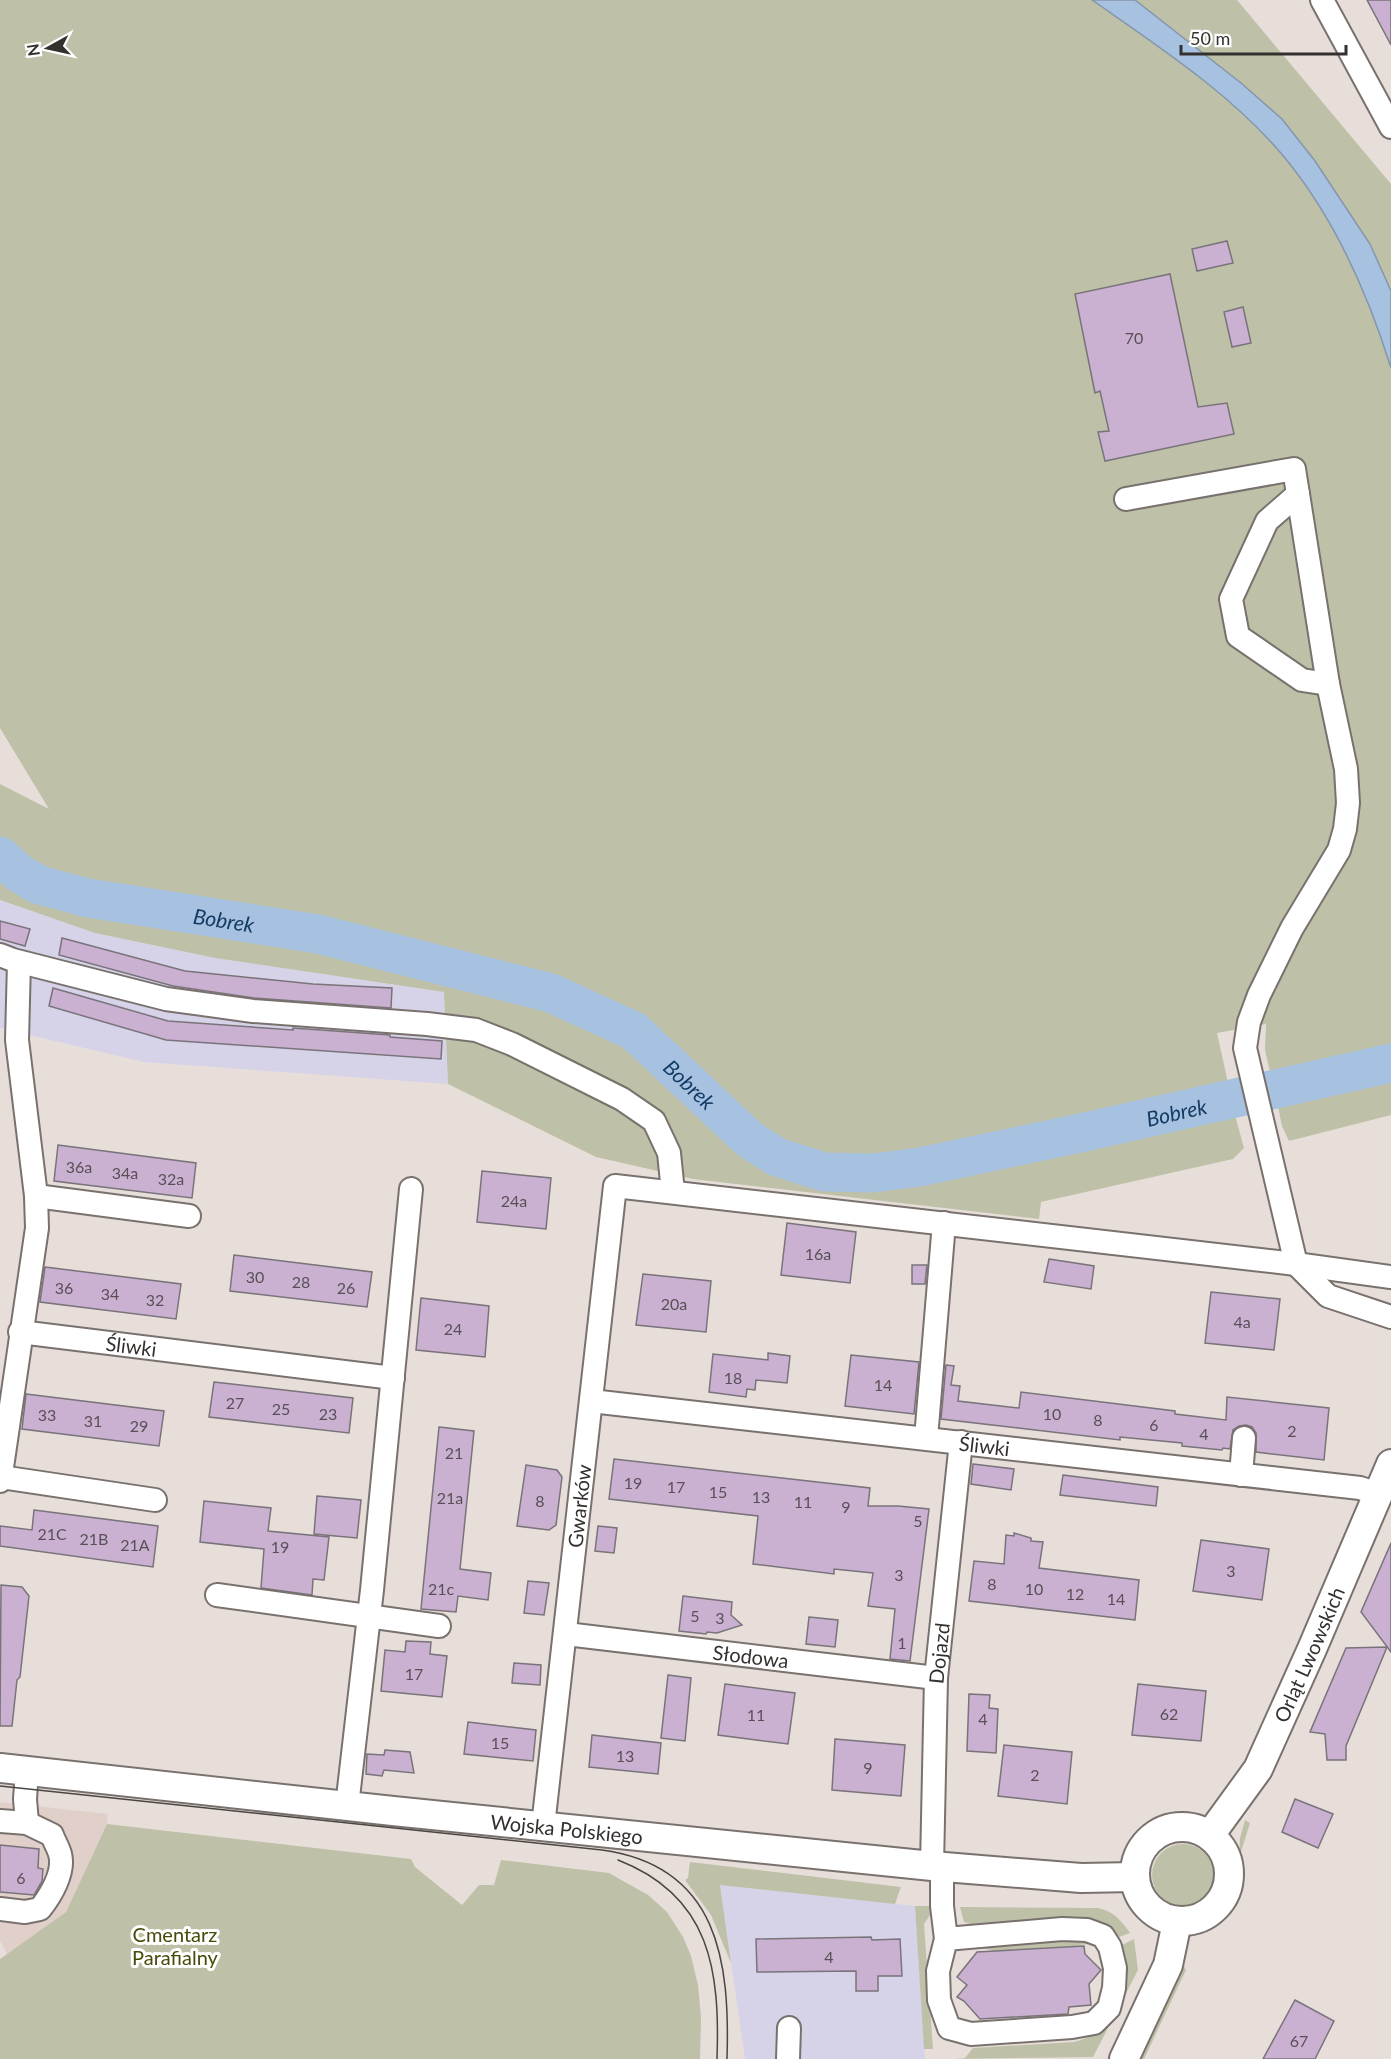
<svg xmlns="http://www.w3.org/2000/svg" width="1391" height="2059" font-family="Lato,sans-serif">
<rect width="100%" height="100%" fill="#e7deda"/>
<polygon fill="#e1d0c9" points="0,1802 108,1814 107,1824 66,1912 7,1954 0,1940"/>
<g fill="#d6d3e9">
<polygon points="0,900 95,933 215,958 444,992 448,1084 144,1062 0,1028"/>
<polygon points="720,1885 915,1906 925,2059 745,2059"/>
</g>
<g fill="#bec0a7">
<path d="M0,0H1092C1159,48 1232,94 1285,158C1335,219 1368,294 1391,368V1054L1272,1081L1265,1050L1266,1024L1217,1033L1236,1119L1244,1148L1233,1159L1041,1202L1039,1219L693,1179L596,1157L448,1084L444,992L215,958L95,933L0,900V784L49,809L0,728Z"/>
<polygon points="1135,0 1237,0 1391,184 1391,291 1370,244 1315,161 1282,119 1241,83"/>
<polygon points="1391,1071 1391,1115 1289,1141 1282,1126 1276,1097"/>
<polygon points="1245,1820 1250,1823 1239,1858 1240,1838"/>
<polygon points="107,1824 411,1859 415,1867 462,1905 479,1885 494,1885 501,1860 609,1873 648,1895 667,1912 683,1937 691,1956 698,1985 701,2017 700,2059 0,2059 0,1959 66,1912"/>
<circle cx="1183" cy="1875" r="31"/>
<polygon points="690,1862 901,1887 895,1904 720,1885 731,1963 711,1915 685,1880 688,1878"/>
<polygon points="915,1906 936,1906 924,1924 933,2049 924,2049"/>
<path d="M960,1907L1098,1908C1113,1911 1121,1920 1130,1933L1119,1937L1112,1930L1097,1921L1080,1919L980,1927L964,1922Z"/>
<polygon points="1083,1936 1092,1945 1099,1945 1089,1945 1089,1944 1079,1945 1079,1948 1077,1948 1076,1945 1075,1948 1062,1949 1061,1946 1059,1949 1047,1950 1046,1947 1044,1947 1044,1950 1031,1951 1031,1949 1028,1949 1029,1951 1016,1952 1015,1949 1013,1950 1013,1952 1001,1953 1001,1950 995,1952 992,1950 976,1947"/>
<path d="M1134,1939L1138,1970L1093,2057L955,2059L965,2058L973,2048L1074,2042C1081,2040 1089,2038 1095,2032C1104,2021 1125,1982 1126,1968C1127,1960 1125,1953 1122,1945Z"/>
<polygon points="1184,1966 1186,1970 1144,2059 1140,2059"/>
</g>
<g fill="#a6c2e0" stroke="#8496ab" stroke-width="1.5">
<path d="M1092,0H1135L1241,83L1282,119L1315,161L1370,244L1391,291V368C1368,294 1335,219 1285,158C1233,95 1158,46 1092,0Z"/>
<polygon points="1391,1054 1391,1071 1276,1097 1272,1081"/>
</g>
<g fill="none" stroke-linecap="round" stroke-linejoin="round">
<path stroke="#a6c2e0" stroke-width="39" id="s1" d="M0,856L19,873L39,885L88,898L318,934L551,993L634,1031L749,1139L777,1157L824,1172L873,1173L920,1167L1094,1130L1391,1063"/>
</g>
<g fill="#cab1d1" stroke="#79737a" stroke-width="1.5">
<polygon points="1367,0 1391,0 1391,45"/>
<polygon points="1227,241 1233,263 1197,271 1192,249"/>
<polygon points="1170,274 1198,407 1227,403 1234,434 1105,461 1098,432 1109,431 1100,391 1095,393 1075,294"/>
<polygon points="1243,307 1251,343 1232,347 1224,312"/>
<polygon points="0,921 30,929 25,946 0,939"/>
<polygon points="62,938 185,971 313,984 392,988 391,1008 254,998 173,986 59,955"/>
<polygon points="53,988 168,1021 293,1030 293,1028 390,1035 390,1037 442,1041 441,1059 166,1040 49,1006"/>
<polygon points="58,1145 196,1163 192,1198 54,1181"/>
<polygon points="482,1171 551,1178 546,1229 477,1222"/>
<polygon points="787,1223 856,1232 850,1283 781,1275"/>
<polygon points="234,1255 372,1272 367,1307 230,1291"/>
<polygon points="1049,1259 1094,1266 1091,1289 1044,1282"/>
<polygon points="912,1265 927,1265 925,1284 912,1284"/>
<polygon points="45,1267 181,1284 176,1319 40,1302"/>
<polygon points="643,1274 711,1281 706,1332 636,1325"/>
<polygon points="1211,1292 1280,1299 1274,1350 1205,1343"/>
<polygon points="421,1298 489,1306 485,1357 416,1350"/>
<polygon points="768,1353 790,1356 787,1383 756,1380 755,1390 747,1389 746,1397 709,1392 713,1354 768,1360"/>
<polygon points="851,1355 919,1362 914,1414 845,1406"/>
<polygon points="946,1365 954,1366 951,1385 960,1386 958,1401 1019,1408 1021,1392 1175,1411 1175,1414 1226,1420 1227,1397 1329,1408 1324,1460 1256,1452 1256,1433 1252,1427 1246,1425 1239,1426 1233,1430 1230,1449 1223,1448 1222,1450 1182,1446 1182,1443 1120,1437 1120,1440 941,1419"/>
<polygon points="214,1382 353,1398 349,1433 209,1417"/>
<polygon points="26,1394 164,1411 159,1446 22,1429"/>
<polygon points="439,1427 474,1431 460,1569 491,1573 488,1600 458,1596 456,1612 421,1609"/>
<polygon points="614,1459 870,1488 868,1506 898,1506 929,1509 910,1661 890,1659 895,1609 868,1606 873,1573 834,1569 834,1574 753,1564 758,1516 609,1499"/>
<polygon points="973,1464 1014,1469 1011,1490 971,1484"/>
<polygon points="526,1465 557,1470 562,1477 556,1525 549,1530 517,1526"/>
<polygon points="1063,1475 1158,1487 1156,1506 1060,1495"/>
<polygon points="317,1496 361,1500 357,1538 314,1534"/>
<polygon points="204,1501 271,1508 268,1531 329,1537 324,1580 313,1579 312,1595 261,1588 264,1549 200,1542"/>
<polygon points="34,1510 158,1526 153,1567 0,1546 0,1526 32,1530"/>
<polygon points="598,1526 617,1528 614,1553 595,1551"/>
<polygon points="1014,1533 1031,1538 1031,1541 1043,1542 1039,1568 1139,1580 1135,1620 969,1601 974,1561 1004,1564 1006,1535 1014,1536"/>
<polygon points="1201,1540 1269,1549 1262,1600 1193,1591"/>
<polygon points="1391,1543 1391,1652 1361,1612"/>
<polygon points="528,1581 549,1583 544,1615 524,1613"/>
<polygon points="1,1585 22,1587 29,1596 20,1677 17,1680 12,1726 0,1726"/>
<polygon points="683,1596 732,1602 731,1615 742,1625 717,1633 707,1632 706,1634 679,1631"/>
<polygon points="809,1617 838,1620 835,1647 806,1644"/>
<polygon points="406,1641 431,1642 430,1654 447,1656 442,1697 381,1691 385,1650 405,1652"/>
<polygon points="1387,1647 1346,1746 1346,1760 1327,1760 1325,1734 1310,1732 1346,1648"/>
<polygon points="514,1663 541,1665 540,1685 512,1683"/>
<polygon points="668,1675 691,1678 685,1741 661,1738"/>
<polygon points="725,1684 795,1693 788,1744 718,1735"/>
<polygon points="1138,1684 1206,1691 1201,1741 1132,1735"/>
<polygon points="969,1694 990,1695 989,1708 998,1709 996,1753 967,1751"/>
<polygon points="468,1722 536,1730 533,1761 464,1754"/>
<polygon points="592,1735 661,1743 658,1774 589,1767"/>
<polygon points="835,1739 905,1745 901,1796 832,1790"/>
<polygon points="1004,1745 1072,1752 1067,1804 998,1796"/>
<polygon points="385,1750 410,1752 414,1773 384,1770 382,1776 366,1774 367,1754 384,1755"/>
<polygon points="1295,1799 1333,1814 1318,1848 1282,1832"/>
<polygon points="0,1845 39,1849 38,1868 43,1869 42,1881 34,1895 0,1892"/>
<polygon points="871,1937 872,1940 900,1939 902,1976 878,1976 878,1991 856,1991 856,1971 757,1972 756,1939"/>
<polygon points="1084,1946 1085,1954 1101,1970 1089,1984 1091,2005 1069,2007 1068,2014 980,2019 964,2001 957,1997 967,1985 957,1977 977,1952"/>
<polygon points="1295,2000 1334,2021 1315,2059 1263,2059"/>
</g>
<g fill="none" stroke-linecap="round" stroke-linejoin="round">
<defs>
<g id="minor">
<polyline points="1322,0 1391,127"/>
<polyline points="1298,494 1328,684 1346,769 1348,803 1345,829 1339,850 1292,928 1259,995 1249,1022 1245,1048 1296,1264 1328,1296 1391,1317"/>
<polyline points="1126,499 1294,469 1298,494 1267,521 1231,599 1238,636 1302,680 1328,684"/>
<polyline points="0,955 13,960 166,999 253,1011 427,1024 476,1030 512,1044 622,1099 654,1121 669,1153 673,1192"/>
<polyline points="36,1196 189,1216"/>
<path id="s2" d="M20,1332L393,1378"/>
<path id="s3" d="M591,1401L1360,1488L1378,1494"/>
<polyline points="926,1438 944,1223"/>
<polyline points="1241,1475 1244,1438"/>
<polyline points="1,1477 155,1500"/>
<polyline points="0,1481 37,1228 36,1196 17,1040 19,962"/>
<polyline points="217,1595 439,1626"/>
<path id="s4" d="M566,1634L936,1678"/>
<polyline points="27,1771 25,1799 27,1823"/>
<polyline points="347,1806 372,1590 411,1189"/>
<path d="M0,1821L27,1823L52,1835C54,1841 58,1847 60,1854C65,1872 51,1895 40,1909L25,1912L0,1909"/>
<path id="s5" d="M543,1826L615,1186L1296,1264L1391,1277"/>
<path id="s6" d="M932,1866L936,1678L961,1442"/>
<polyline points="942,1867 942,1906 946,1939 938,1971 939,2000 949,2028 971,2034 1072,2027 1094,2023 1109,2008 1114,1988 1115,1968 1110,1947 1103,1936 1087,1930 1062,1929 946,1939"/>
<polyline points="788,2059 789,2028"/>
</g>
<g id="major">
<path id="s7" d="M0,1768L393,1811L932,1866L1081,1878L1135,1877"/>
<circle cx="1182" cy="1874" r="47"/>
<path id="s8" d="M1210,1835L1258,1769L1312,1649L1391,1464"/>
<polyline points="1124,2059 1168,1965 1177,1922"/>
</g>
</defs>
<use href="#minor" stroke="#79716d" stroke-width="26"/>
<use href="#major" stroke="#79716d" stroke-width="32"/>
<use href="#minor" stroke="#fff" stroke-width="22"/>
<use href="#major" stroke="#fff" stroke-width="28"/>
<g stroke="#494543" stroke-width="1.5">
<path d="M0,1786L602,1850C719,1866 730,1962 727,2059"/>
<path d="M618,1860C711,1896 720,1971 717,2059"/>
</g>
</g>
<g text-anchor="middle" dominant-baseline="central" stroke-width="6" stroke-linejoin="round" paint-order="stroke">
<g font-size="16" fill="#595057">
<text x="1134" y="337">70</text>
<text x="79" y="1166">36a</text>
<text x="125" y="1172">34a</text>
<text x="171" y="1178">32a</text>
<text x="514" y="1200">24a</text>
<text x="818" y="1253">16a</text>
<text x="255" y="1276">30</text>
<text x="301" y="1281">28</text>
<text x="64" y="1287">36</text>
<text x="346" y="1287">26</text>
<text x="110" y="1293">34</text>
<text x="155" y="1299">32</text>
<text x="674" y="1303">20a</text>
<text x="1242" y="1321">4a</text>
<text x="453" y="1328">24</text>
<text x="733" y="1377">18</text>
<text x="883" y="1384">14</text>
<text x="235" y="1402">27</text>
<text x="281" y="1408">25</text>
<text x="328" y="1413">23</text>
<text x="1052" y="1413">10</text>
<text x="47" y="1414">33</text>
<text x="1098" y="1419">8</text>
<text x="93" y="1420">31</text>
<text x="1154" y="1424">6</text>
<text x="139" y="1425">29</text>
<text x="1292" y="1430">2</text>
<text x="1204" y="1433">4</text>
<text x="454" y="1452">21</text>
<text x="633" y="1482">19</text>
<text x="676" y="1486">17</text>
<text x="718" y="1491">15</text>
<text x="761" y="1496">13</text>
<text x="450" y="1497">21a</text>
<text x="540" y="1500">8</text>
<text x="803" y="1501">11</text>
<text x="846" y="1506">9</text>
<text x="918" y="1520">5</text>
<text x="52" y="1533">21C</text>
<text x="94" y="1538">21B</text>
<text x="135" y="1544">21A</text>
<text x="280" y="1546">19</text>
<text x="1231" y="1570">3</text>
<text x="899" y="1574">3</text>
<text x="992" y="1583">8</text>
<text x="441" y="1588">21c</text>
<text x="1034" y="1588">10</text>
<text x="1075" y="1593">12</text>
<text x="1116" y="1598">14</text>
<text x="695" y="1615">5</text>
<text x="720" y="1617">3</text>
<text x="902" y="1642">1</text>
<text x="414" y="1673">17</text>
<text x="1169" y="1713">62</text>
<text x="756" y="1714">11</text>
<text x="983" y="1718">4</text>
<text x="500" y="1742">15</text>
<text x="625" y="1755">13</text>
<text x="868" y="1767">9</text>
<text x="1035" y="1774">2</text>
<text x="21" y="1877">6</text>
<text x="829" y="1956">4</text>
<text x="1299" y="2040">67</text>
</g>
<g font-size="20" fill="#33302e" stroke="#fff">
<text stroke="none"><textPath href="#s2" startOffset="112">Śliwki</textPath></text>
<text stroke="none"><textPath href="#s3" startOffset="396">Śliwki</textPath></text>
<text stroke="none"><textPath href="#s5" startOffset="322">Gwarków</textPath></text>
<text stroke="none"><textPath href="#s6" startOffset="213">Dojazd</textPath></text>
<text stroke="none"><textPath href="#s8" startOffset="207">Orląt Lwowskich</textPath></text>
<text stroke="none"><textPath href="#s4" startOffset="186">Słodowa</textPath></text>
<text stroke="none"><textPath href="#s7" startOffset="570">Wojska Polskiego</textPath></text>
</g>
<g font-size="20" fill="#4a4a08" stroke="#fff">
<text x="175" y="1934">Cmentarz<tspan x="175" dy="23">Parafialny</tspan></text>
</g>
<g font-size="21" font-style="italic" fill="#133b63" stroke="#fff">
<text stroke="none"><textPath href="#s1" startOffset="237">Bobrek</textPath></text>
<text stroke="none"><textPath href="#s1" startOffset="741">Bobrek</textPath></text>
<text stroke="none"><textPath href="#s1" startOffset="1263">Bobrek</textPath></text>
</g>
</g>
<g transform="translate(48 48) rotate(262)" stroke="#ffffff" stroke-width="4.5" paint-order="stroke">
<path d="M0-4.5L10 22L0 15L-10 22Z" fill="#33302e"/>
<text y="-9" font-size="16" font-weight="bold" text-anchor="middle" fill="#33302e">N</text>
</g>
<path d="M1181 45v9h165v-9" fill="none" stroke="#33302e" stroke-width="3"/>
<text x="1190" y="45" font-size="18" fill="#33302e" stroke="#ffffff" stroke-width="4.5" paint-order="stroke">50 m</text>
</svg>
